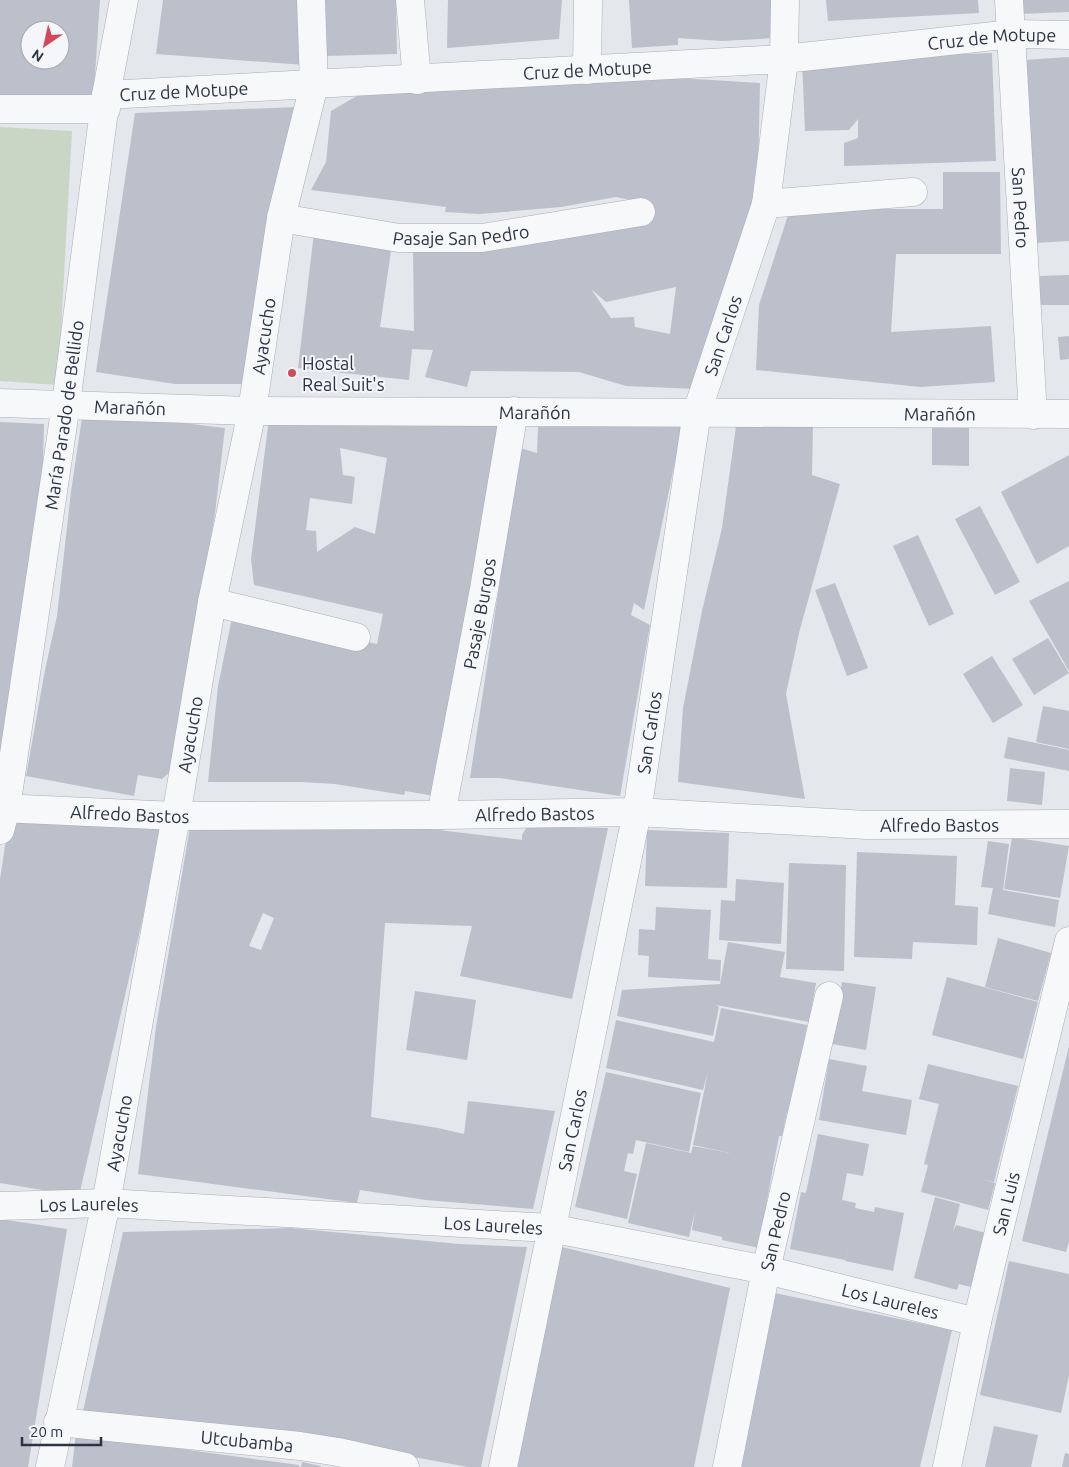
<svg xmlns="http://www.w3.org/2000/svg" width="1069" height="1467" font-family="Ubuntu,sans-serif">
<rect width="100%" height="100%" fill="#e4e7ec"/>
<polygon fill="#c9d6c5" points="0,127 72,131 58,385 0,381"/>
<g fill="#bbc0ca" fill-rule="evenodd">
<path d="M0,0H100L93,105L0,104ZM30,30H60V60H30Z"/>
<polygon points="163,0 303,0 305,65 156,54"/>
<polygon points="324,0 396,0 397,54 325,56"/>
<polygon points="448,0 562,0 559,39 447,48"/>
<polygon points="629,0 776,0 778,38 722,41 678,38 678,45 632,48"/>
<polygon points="826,0 978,0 979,13 828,21"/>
<polygon points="1018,0 1069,0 1069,12 1019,14"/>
<polygon points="992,53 996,161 844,166 844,143 858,138 858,119 849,130 805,131 802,60"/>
<polygon points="1069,57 1069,241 1034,243 1024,60"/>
<path d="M679,78L760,83L757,218L697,389L626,386L579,372L471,371L467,387L425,377L433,350L412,349L409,380L298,368L314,233L392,244L380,327L414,331L413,246L644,203L616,197L561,207L480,214L445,212L446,207L311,190L326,162L331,111L379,83ZM676,287L670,334L635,327L634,317L611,318L591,289L606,302Z"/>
<polygon points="299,107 248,384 175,384 96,372 135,113"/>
<polygon points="943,172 1000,172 1001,254 896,254 891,332 991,326 995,382 920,387 756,370 759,305 790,209 943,209"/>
<polygon points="1069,275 1069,305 1040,305 1040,276"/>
<polygon points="1069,336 1069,359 1060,360 1058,337"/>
<polygon points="83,411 225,428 215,513 173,769 162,779 138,775 134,796 26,776 45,670 57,616 71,492"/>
<path d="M269,419L503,421L440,797L405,791L404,795L335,784L302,782H208L218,686L233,613L377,644L383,614L254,585L251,559ZM340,448L387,458L375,534L355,527L317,552L316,531L306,530L310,498L352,504L355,477L343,475Z"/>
<polygon points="737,419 813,426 812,475 840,484 799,633 786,694 805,799 678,782 683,708 702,611 722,528"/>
<polygon points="0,422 44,424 42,500 0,779"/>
<polygon points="683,424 644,610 634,603 631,615 650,625 620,796 500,778 470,778 520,448 537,453 538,427"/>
<polygon points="932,427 969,427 969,466 932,465"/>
<polygon points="1069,455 1069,546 1037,564 1001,492"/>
<polygon points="980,506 1020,582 995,595 955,519"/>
<polygon points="918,535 954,614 929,626 893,546"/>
<polygon points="1069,581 1069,671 1029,601"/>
<polygon points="835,583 868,668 847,676 815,590"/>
<polygon points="1048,638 1069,673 1034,695 1012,659"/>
<polygon points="992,656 1023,705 993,723 963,674"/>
<polygon points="1043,706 1069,711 1069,749 1036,742"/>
<polygon points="1008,737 1069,750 1069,771 1004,758"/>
<polygon points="1010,768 1045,772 1042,805 1007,801"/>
<polygon points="10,814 160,827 143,917 79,1196 0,1183 0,879"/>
<path d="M388,824L522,840V835L527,827L608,828L572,999L460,976L472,926L385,923L371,1117L438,1128L464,1134L468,1101L555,1111L533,1209L426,1200L360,1190L357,1203L138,1174L156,1027L190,827ZM263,913L274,918L261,950L249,946Z"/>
<polygon points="647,830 729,833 727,888 645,886"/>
<polygon points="1012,837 1069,846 1060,898 1004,889"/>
<polygon points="988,841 1009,844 1003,890 1059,900 1055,927 988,914 993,888 981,887"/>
<polygon points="857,852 957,856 955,905 978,907 977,945 913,942 912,959 854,957"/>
<polygon points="789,863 846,865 844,971 786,969"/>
<polygon points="736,879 784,883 781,944 719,940 721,900 735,901"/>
<polygon points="656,907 711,910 708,959 721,960 720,981 648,977 649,956 638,955 639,929 655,930"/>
<polygon points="998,938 1051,953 1038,1001 985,987"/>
<polygon points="728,942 785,952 780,977 816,983 809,1022 716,1005 719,1007 713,1036 617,1016 622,990 720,984"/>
<polygon points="947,977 1038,1002 1023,1059 932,1035"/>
<polygon points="842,982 876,987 866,1050 832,1044"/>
<polygon points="415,991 476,1000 467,1060 406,1050"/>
<polygon points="721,1008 807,1025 802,1052 805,1052 791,1113 787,1112 782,1136 779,1136 774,1162 766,1206 773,1208 764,1249 722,1240 722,1237 692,1230 695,1211 689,1237 628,1223 646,1143 691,1153 693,1146 730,1153 693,1145 708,1072 703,1090 606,1068 616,1020 714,1042"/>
<polygon points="1069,1046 1069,1241 1066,1252 1022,1241"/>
<polygon points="829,1059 867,1066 862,1091 912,1100 906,1135 819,1120"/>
<polygon points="928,1064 1018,1086 994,1182 981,1179 995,1183 988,1210 921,1192 928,1165 924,1164 939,1104 919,1099"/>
<polygon points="606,1072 701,1093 689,1152 636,1140 633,1154 628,1153 624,1171 637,1174 627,1219 575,1207"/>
<polygon points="818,1134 869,1144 863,1176 847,1173 842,1200 856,1203 855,1208 874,1212 875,1207 904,1213 893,1271 845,1261 848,1248 845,1260 790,1249 801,1192 806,1193"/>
<polygon points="935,1197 960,1204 953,1232 956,1225 986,1233 971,1287 959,1284 957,1290 914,1278"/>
<polygon points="0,1219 67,1229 28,1467 0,1467"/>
<polygon points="291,1228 459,1244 527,1247 481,1467 468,1467 381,1451 81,1420 123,1232"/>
<polygon points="562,1247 730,1288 694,1467 515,1467"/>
<polygon points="1009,1261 1069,1274 1069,1375 1061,1413 980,1395"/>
<polygon points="770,1292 952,1330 920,1467 736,1467"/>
<polygon points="994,1426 1038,1435 1031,1467 985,1467"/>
<polygon points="76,1433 196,1451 299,1465 299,1467 72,1467"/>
<polygon points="1065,1453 1069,1454 1069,1467 1062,1467"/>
<polygon points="302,1462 321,1466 321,1467 301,1467"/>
</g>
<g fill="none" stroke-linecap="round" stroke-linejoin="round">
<defs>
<g id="minor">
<polyline points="410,0 417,80"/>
<path id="s1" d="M1009,0L1033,415"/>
<polyline points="587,70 588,0"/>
<path id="s2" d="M106,95L784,59L1012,34L1069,35"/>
<polyline points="0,109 106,109"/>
<polyline points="766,204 913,192"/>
<path id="s3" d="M281,218L399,238H482L641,212"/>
<path id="s4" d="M0,403L252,411L1069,414"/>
<polyline points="212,602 356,637"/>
<path id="s5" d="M0,808L176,816L441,815L637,812L867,825L1069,824"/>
<path id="s6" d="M441,815L484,589L514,411"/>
<path id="s7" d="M0,830L6,808L66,404L106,95L124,0"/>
<path id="s8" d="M0,1206L106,1203L550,1228L766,1270L977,1322"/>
<path id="s9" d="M58,1422L300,1446L338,1452L405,1467"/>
<path id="s10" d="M50,1467L106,1203L176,816L212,602L252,411L281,218L314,85L311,0"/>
<path id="s11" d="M503,1467L637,812L697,412L766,204L784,59L785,0"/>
<path id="s12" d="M727,1467L766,1270L829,996"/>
<path id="s13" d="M947,1467L977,1322L1069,941"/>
</g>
</defs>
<use href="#minor" stroke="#a9aeb7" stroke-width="29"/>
<use href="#minor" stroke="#f7f8fa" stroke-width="28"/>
</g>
<circle fill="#d1495b" stroke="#f4f6f9" stroke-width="2" cx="292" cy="373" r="5"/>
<g text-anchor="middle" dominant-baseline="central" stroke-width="4" stroke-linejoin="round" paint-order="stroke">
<g font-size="18" fill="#2b3445" stroke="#f4f6f9">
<text stroke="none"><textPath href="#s2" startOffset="888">Cruz de Motupe</textPath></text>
<text stroke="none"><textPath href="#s2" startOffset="482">Cruz de Motupe</textPath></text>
<text stroke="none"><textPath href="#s2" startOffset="78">Cruz de Motupe</textPath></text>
<text stroke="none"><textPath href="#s1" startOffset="208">San Pedro</textPath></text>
<text stroke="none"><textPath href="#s3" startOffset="182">Pasaje San Pedro</textPath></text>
<text stroke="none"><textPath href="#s10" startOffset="1151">Ayacucho</textPath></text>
<text stroke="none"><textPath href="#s11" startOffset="1154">San Carlos</textPath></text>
<text stroke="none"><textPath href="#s4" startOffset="130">Marañón</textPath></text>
<text stroke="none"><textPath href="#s4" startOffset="535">Marañón</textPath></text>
<text stroke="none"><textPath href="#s4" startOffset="940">Marañón</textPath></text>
<text stroke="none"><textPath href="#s7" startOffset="420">María Parado de Bellido</textPath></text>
<text stroke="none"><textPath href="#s6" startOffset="205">Pasaje Burgos</textPath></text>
<text stroke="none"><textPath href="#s11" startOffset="749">San Carlos</textPath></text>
<text stroke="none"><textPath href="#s10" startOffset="746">Ayacucho</textPath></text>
<text stroke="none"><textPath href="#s5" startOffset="130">Alfredo Bastos</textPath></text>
<text stroke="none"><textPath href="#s5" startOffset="535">Alfredo Bastos</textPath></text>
<text stroke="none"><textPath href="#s5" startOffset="940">Alfredo Bastos</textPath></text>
<text stroke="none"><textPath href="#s11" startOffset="344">San Carlos</textPath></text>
<text stroke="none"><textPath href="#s10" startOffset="341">Ayacucho</textPath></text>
<text stroke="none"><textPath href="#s13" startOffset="270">San Luis</textPath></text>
<text stroke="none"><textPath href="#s8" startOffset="89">Los Laureles</textPath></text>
<text stroke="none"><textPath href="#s8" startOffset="494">Los Laureles</textPath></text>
<text stroke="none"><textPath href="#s12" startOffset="241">San Pedro</textPath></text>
<text stroke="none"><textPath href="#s8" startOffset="899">Los Laureles</textPath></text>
<text stroke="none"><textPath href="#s9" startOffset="190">Utcubamba</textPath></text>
</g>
<g font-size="18" fill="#2b3445" stroke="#f4f6f9" text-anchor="start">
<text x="302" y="363">Hostal<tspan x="302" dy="21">Real Suit's</tspan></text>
</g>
</g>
<g transform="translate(45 45) rotate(214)"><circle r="24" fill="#f4f6f9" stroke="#a4a8b1"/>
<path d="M0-4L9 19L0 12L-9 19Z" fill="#d1495b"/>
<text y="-8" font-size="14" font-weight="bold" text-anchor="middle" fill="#2b3445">N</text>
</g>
<path d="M22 1437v8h79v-8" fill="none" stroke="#2b3445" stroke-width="2.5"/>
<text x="30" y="1437" font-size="15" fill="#2b3445" stroke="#f4f6f9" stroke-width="4" paint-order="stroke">20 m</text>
</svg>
